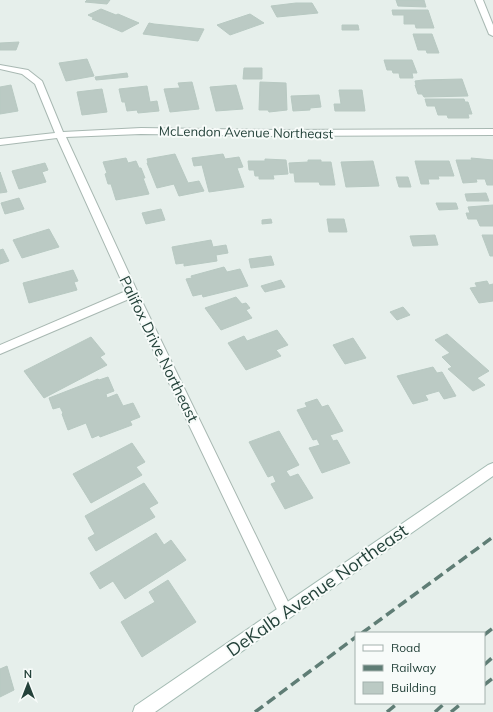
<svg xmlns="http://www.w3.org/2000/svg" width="493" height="712" font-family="Mulish,sans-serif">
<rect width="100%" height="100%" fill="#e6efeb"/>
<g fill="#bbcac4" stroke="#b8c9c2">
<polygon points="87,0 110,0 107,4 85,2"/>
<polygon points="396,0 424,0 426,7 398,6"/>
<polygon points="296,3 312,3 318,13 277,17 271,6"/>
<polygon points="101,9 116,15 118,14 139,23 122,32 92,19 94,18 88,15"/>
<polygon points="392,10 428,10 434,28 416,28 415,24 404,24 404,15 393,15"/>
<polygon points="250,14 264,23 230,35 217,25"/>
<polygon points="149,23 154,24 204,29 198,41 143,34"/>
<polygon points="342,25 358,25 359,30 342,30"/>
<polygon points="413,34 432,34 439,53 427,53 426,50 418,50"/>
<polygon points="19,42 16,50 0,50 0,43"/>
<polygon points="87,59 94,76 66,81 59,63"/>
<polygon points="384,60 412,60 417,73 412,73 413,78 400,78 399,73 393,73 392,70 387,70"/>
<polygon points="244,68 262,68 262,79 243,79"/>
<polygon points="127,73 128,77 96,80 95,77"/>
<polygon points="462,79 468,96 424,97 422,94 418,94 415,85 416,85 415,81 423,80"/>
<polygon points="192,82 199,109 170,112 164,89 180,88 178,83"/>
<polygon points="260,82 286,83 287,110 269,112 268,110 259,110"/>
<polygon points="11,85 18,111 0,114 0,87"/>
<polygon points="236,85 243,109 216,111 210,87"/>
<polygon points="147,86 150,102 157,101 159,111 138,113 137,110 127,111 125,102 122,102 119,89"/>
<polygon points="102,89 107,112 82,115 77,92"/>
<polygon points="339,90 362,90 365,111 335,111 334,104 341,104"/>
<polygon points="319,95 321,107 310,108 310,110 293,111 291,96"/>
<polygon points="425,99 464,99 465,102 468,102 472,114 468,114 469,118 448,118 447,115 438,115 435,106 427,106"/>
<polygon points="175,154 188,183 199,181 204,191 179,196 174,184 157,188 147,163 148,163 147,159"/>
<polygon points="223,154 225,159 239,157 243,167 237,168 244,187 209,192 202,165 194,166 192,158"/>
<polygon points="126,158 128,163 136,161 139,168 141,168 145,178 143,178 149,194 116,200 111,184 108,184 105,174 107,173 103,162"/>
<polygon points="471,158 493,160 493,185 487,185 485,179 476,179 477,182 463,183 456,160 472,160"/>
<polygon points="265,159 286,160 288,174 273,175 274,179 259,179 259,176 255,176 254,170 249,170 248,161 265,161"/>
<polygon points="308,160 321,160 321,162 331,162 335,185 320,185 319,182 295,182 294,173 290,173 289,163 308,162"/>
<polygon points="373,161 379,186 346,187 341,162"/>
<polygon points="415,161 449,161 454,176 438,176 439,179 428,179 429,184 421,184"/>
<polygon points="45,163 48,170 42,172 46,182 19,189 12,171"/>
<polygon points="0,172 7,192 0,193"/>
<polygon points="396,177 408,177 411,187 399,187"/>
<polygon points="486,193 489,201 467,201 465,194"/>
<polygon points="19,198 24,209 5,214 1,203"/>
<polygon points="436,203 456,203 458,209 439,210"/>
<polygon points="493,205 493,226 480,226 477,219 468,219 466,213 470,213 468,207"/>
<polygon points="161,209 165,220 146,224 142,213"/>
<polygon points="271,219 272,223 262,224 262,220"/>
<polygon points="327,219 344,219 347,232 329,232"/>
<polygon points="49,229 59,247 22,258 13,240"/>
<polygon points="435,235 438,245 413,246 410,236"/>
<polygon points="482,235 493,235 493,256 490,256"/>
<polygon points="211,240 213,247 226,245 228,253 216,255 217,261 184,266 184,263 176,264 172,247"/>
<polygon points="3,249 9,261 0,264 0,250"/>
<polygon points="271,256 274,265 251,268 249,259"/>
<polygon points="224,267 227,272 240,269 248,286 203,297 202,294 193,296 186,279 192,278 191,276"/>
<polygon points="73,270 78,281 74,282 77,290 29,303 23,283"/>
<polygon points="281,280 285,287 265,292 261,286"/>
<polygon points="487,281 489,285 493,284 493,301 479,303 470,288 477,287 475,283"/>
<polygon points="236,297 242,304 246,303 250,308 246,310 252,318 221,330 205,308"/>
<polygon points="403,307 410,315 397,320 390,312"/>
<polygon points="277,330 288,345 276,350 281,356 246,370 228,343 244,336 247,341"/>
<polygon points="447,334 489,371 477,378 485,385 473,391 448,369 452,367 442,357 450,353 435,340"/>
<polygon points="91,337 105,354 100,357 107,365 44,398 24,371"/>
<polygon points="353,338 366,358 345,364 333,345"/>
<polygon points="433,367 437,373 442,372 456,396 444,399 439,391 425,395 428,400 413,404 397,376"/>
<polygon points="108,377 114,391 106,394 107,398 117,394 123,406 133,403 140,417 130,421 132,425 100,437 99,435 92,438 86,423 68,430 62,414 63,413 60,407 53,409 49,398 98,379 99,380"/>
<polygon points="317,399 322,407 328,405 343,431 330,435 333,441 337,440 350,463 322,473 309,448 320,445 317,439 313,440 297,410 307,407 305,403"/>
<polygon points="279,431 299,465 286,471 290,477 298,474 313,498 285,509 271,484 276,482 273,475 268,477 249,442"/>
<polygon points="132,443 145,462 136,467 142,475 91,503 73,474"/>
<polygon points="144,483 158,503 149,508 155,517 96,551 88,538 95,534 85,516"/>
<polygon points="156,533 164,545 171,540 186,560 125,599 113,581 100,589 90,573"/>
<polygon points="168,580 196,622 142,657 121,622 155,602 149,592"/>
<polygon points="7,666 14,690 0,697 0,669"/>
</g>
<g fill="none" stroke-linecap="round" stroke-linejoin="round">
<defs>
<g id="street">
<polygon points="475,0 483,0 493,25 493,36 489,34"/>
<polygon points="0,65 28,70 42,81 63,132 141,128 279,130 493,129 493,135 279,136 141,134 66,137 138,293 290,606 293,611 290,616 285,618 280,616 129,299 0,354 0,345 126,291 57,138 0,145 0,139 55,133 35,84 22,74 0,69"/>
</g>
<polygon id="secondary" points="493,463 493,476 155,712 133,712 135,706 488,465"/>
</defs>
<use href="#street" stroke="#a8b8b2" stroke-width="2"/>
<use href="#secondary" stroke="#a4bbb3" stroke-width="2"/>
<use href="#street" fill="#fff" fill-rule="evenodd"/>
<use href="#secondary" fill="#fff" fill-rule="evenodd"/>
<g stroke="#5f7d75" stroke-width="3.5" stroke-dasharray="10 5" stroke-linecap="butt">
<polyline points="362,633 493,537"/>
<polyline points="484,635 493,628"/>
<polyline points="484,665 493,657"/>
<polyline points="484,685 493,678"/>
<polyline points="255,712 356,637"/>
<polyline points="387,712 398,703"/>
<polyline points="435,712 445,703"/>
<polyline points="451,712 462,703"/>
</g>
</g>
<g text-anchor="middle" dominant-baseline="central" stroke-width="4" stroke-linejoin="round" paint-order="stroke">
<g font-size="13" fill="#24423a" stroke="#f7fbf9">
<text transform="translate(246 132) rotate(1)">McLendon Avenue Northeast</text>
</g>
<g font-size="15" fill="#24423a" stroke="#f7fbf9">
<text transform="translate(159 349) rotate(64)">Palifox Drive Northeast</text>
</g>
<g font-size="18" fill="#24423a" stroke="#f7fbf9">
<text transform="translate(317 590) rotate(-35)">DeKalb Avenue Northeast</text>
</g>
</g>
<rect x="355" y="632" width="130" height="72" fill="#f7fbf9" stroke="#a3b1ad"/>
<rect x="363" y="645" width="20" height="6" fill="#ffffff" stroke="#a3b1ad"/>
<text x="391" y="652" font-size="12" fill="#24423a">Road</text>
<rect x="363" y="665" width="20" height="6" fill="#5f7d75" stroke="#a3b1ad"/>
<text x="391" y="672" font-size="12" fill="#24423a">Railway</text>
<rect x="363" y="682" width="20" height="12" fill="#bbcac4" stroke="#a3b1ad"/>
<text x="391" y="692" font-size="12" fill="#24423a">Building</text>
<g transform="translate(28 684)" stroke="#f7fbf9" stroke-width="3" paint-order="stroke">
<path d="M0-3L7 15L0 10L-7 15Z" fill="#24423a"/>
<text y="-6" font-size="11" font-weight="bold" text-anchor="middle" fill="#24423a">N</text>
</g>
</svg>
